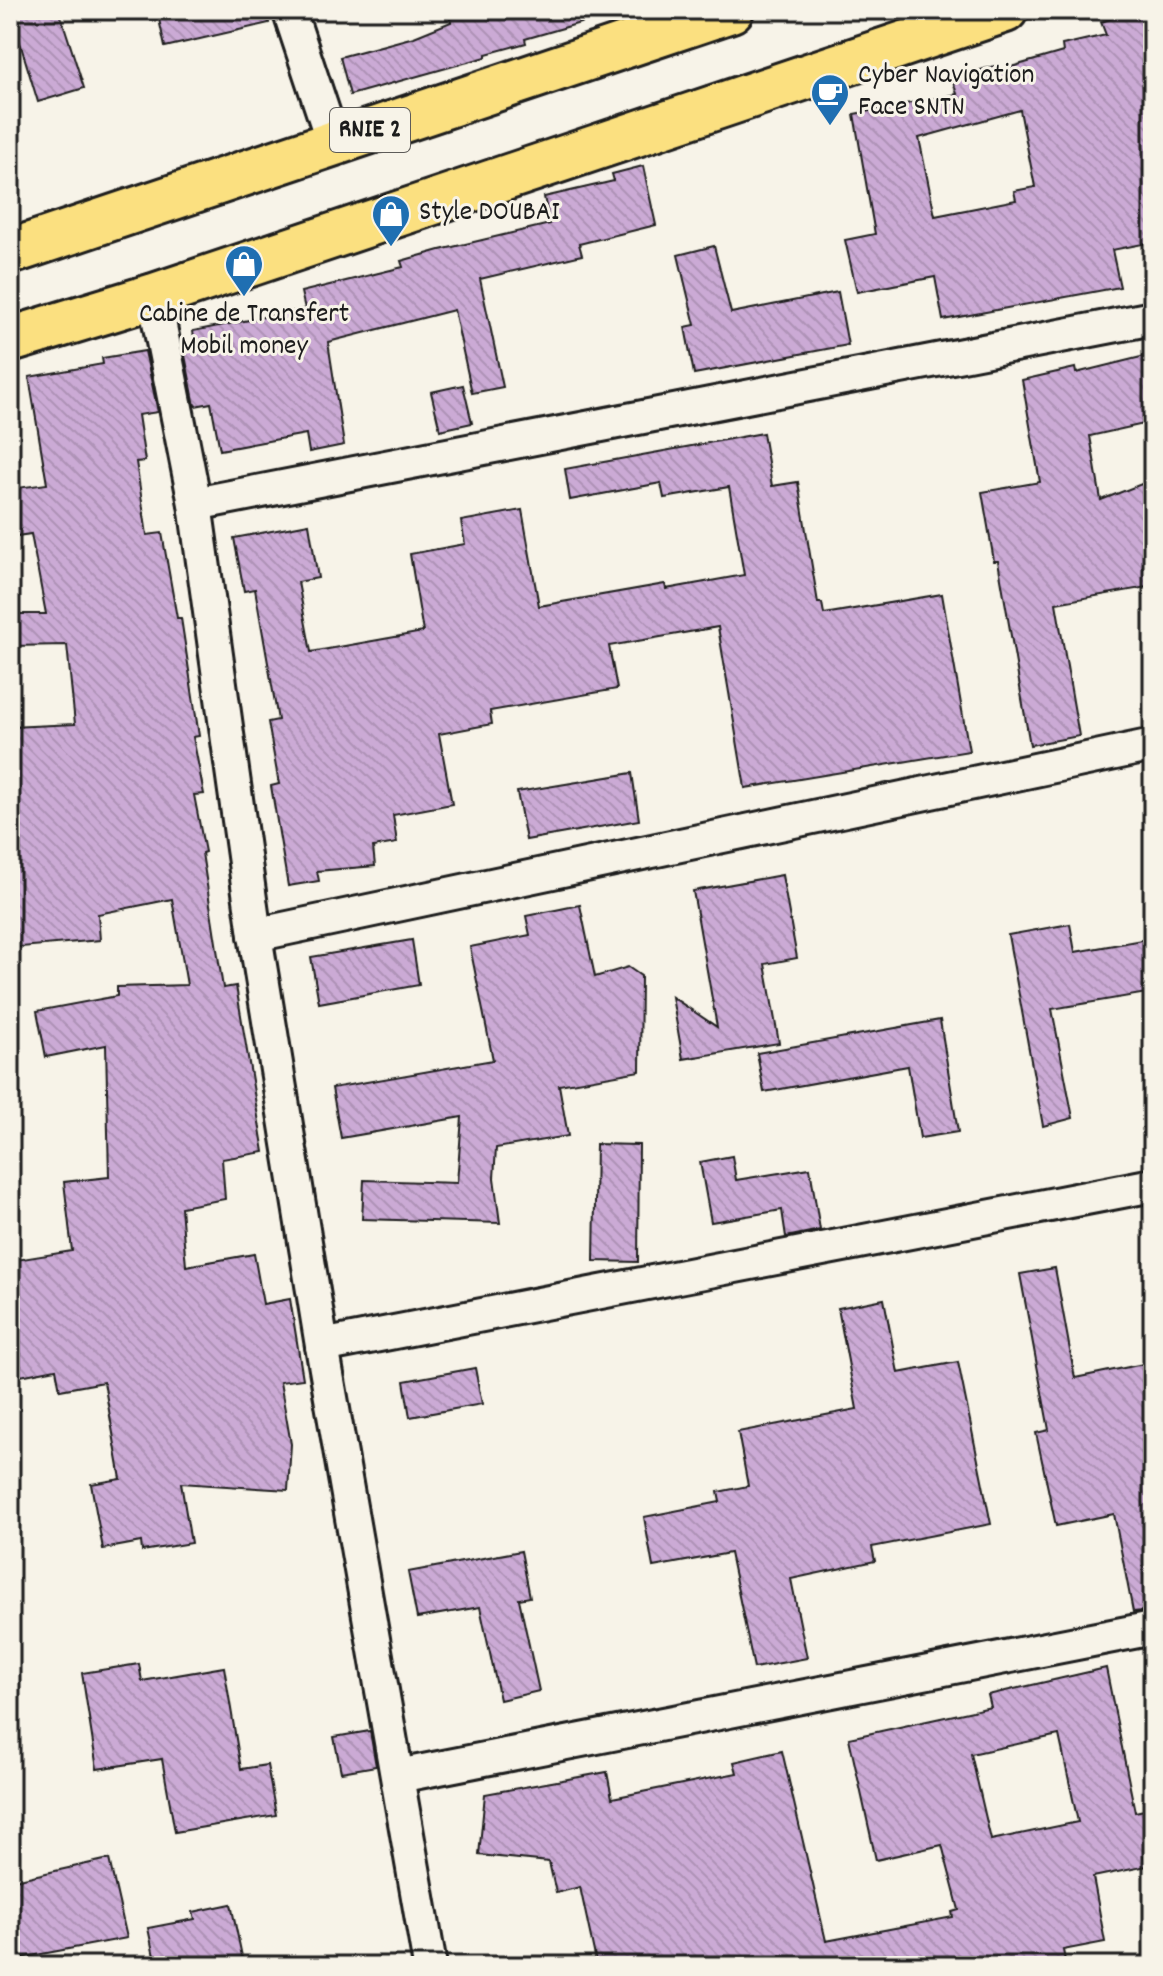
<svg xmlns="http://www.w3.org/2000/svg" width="1163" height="1976" font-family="Dekko,sans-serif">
<defs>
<pattern id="building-back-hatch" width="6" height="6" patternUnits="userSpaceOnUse" patternTransform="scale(2)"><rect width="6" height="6" fill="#cbaad5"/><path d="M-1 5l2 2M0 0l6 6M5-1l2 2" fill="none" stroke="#ae92b6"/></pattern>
</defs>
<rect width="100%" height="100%" fill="#f7f3e8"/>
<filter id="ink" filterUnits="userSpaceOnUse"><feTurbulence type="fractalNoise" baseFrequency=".0125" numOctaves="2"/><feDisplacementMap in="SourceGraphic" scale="16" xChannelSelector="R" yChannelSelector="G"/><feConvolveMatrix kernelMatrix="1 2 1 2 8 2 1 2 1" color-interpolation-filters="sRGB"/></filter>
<g filter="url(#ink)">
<g fill="url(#building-back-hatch)" stroke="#1c1c1c" stroke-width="2" fill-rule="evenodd">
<polygon points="10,10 59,10 84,88 38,102"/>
<polygon points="157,10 267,10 269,23 165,47"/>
<polygon points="471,10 593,10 594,19 525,39 526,43 486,54 486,57 350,95 340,57 414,37 451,22 449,17"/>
<path d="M1136,10H1153V242L1112,250L1120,287L943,320L935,277L857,292L845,240L875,234L854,114L957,94L952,78L995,66L997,71L1063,52L1062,45L1106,35L1101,22ZM1020,110L1035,187L1014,191L1016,200L935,216L919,138Z"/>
<polygon points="643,166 656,225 579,244 582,255 480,279 503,387 472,393 454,310 328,342 344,445 309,452 306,434 220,450 211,403 195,406 183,345 195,343 193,331 305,309 301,292 403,267 401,261 440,250 550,224 544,197 614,181 612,174"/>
<polygon points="714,246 731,313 838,292 848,345 694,374 685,327 695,325 678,255"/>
<polygon points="145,351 158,412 138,415 145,461 136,462 147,535 162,533 177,618 181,618 199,736 193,737 204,794 194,795 205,852 202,853 223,988 236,986 264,1152 222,1159 225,1199 181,1207 186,1266 254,1254 263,1304 290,1299 303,1379 280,1382 291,1444 288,1490 181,1483 191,1543 142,1551 141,1542 103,1549 91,1484 121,1479 104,1382 60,1390 56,1369 10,1378 10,1261 72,1251 64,1182 109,1177 106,1045 46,1057 37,1011 117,996 117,987 187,985 172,899 98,914 100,940 10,948 10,727 75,724 67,645 10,646 10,614 46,614 31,534 10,537 10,489 47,484 29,377 103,364 102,358"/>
<polygon points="1153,354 1153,422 1090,436 1101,500 1144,483 1153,506 1153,586 1056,603 1079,736 1030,745 998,561 994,561 982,492 1040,482 1022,380 1075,368 1076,373"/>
<polygon points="463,385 472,423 440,430 431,392"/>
<polygon points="763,433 772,486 798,482 818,603 822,603 824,614 942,594 969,751 745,788 718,627 609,646 617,689 490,711 492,724 439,734 452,804 393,815 397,843 373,847 375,866 317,871 319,881 288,886 271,786 279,784 268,722 278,720 255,589 244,591 234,538 309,524 318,578 298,582 311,652 423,632 410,554 465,544 461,521 522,510 539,606 665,584 666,589 744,575 729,487 664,498 661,483 570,500 565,469"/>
<polygon points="632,773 639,820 526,840 517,792"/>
<polygon points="782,875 797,958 765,964 779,1043 683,1059 672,997 717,1027 693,891"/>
<polygon points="580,905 595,977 628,967 641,976 640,1071 559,1085 568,1136 496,1148 494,1178 500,1223 362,1219 364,1180 457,1183 462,1117 341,1138 332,1088 493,1060 470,947 530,935 526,916"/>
<polygon points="1070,924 1075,952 1153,938 1153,992 1052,1009 1073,1118 1043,1126 1008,935"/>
<polygon points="412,940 419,985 319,1003 311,957"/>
<polygon points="940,1020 958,1132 920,1138 908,1066 764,1092 757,1053"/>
<polygon points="596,1144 639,1145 638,1262 594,1261"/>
<polygon points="732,1156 736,1180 810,1168 820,1230 786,1237 782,1210 711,1222 700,1162"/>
<polygon points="1055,1268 1075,1378 1153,1362 1153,1610 1133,1612 1114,1514 1056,1526 1036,1433 1049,1430 1020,1274"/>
<polygon points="884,1299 898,1373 958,1362 991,1524 872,1547 875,1561 791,1579 807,1658 754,1668 730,1553 653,1567 644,1517 720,1502 718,1492 748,1486 738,1432 857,1409 838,1308"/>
<polygon points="475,1368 482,1404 410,1417 404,1381"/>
<polygon points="521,1551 530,1597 519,1599 539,1691 500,1700 480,1607 417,1618 408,1572"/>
<polygon points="139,1664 142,1681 224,1667 241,1769 267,1765 276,1815 175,1832 162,1759 97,1769 82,1673"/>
<path d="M1106,1668L1135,1812L1153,1808V1854L1144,1856L1147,1866L1093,1877L1105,1942L1063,1950L1066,1966H597L580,1887L556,1893L549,1862L479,1855L485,1794L607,1772L612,1798L737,1773L734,1762L782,1751L826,1941L953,1917L952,1912L959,1910L942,1845L876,1860L849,1738L991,1707L988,1695ZM1059,1735L1078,1822L991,1840L971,1754Z"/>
<polygon points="370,1731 376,1766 341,1772 334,1737"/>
<polygon points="109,1859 127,1938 15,1959 10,1933 10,1881"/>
<polygon points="231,1904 244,1966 156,1966 148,1928 195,1919 193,1912"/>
</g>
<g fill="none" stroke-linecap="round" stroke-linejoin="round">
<defs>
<g id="street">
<polyline points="289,10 333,142"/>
<polyline points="154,296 195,504 255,935 322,1346 430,1966"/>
<polyline points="195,504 1153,318"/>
<polyline points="255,935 1153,745"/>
<polyline points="322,1346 1153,1185"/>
<polyline points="398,1776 1153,1628"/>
</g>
<g id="primary">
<polyline points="10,252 731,10"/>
<polyline points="10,340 154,296 1005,10"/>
</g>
</defs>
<use href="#street" stroke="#1c1c1c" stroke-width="38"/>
<use href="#primary" stroke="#1c1c1c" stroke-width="50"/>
<use href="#street" stroke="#f7f3e8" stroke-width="32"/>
<use href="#primary" stroke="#fbe080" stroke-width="44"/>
</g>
</g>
<defs>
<symbol id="cafe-pin" viewBox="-11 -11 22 30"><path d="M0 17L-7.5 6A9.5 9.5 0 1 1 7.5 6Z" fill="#1f6fb2" stroke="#f7f3e8"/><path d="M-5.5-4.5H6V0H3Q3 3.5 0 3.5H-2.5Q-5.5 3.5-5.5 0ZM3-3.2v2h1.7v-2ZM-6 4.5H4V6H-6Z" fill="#fff"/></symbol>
<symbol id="shop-pin" viewBox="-11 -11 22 30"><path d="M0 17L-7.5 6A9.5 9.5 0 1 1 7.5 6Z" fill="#1f6fb2" stroke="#f7f3e8"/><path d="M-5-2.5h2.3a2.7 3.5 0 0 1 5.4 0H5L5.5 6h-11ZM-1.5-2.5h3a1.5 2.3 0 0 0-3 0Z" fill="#fff"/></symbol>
</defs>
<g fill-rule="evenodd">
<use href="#cafe-pin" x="808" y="71" width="44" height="60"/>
<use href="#shop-pin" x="369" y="192" width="44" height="60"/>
<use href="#shop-pin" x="222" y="242" width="44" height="60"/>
</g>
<g text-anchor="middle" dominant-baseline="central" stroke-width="6" stroke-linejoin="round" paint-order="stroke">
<rect fill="#f7f3e8" stroke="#5e5c59" stroke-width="2" x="330" y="108" width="80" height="44" rx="6"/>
<g font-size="26" font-weight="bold" fill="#1c1c1c">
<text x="370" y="130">RNIE 2</text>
</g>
<g font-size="28" fill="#1c1c1c" stroke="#f7f3e8" text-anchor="start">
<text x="858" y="77">Cyber Navigation<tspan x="858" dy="32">Face SNTN</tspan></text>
<text x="419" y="214">Style DOUBAI</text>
<text x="244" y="316" text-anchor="middle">Cabine de Transfert<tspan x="244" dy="32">Mobil money</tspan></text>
</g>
</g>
<rect width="1163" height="1976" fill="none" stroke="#f7f3e8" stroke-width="40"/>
<rect x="20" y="20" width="1123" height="1936" fill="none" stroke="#1c1c1c" stroke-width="3" filter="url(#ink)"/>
</svg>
